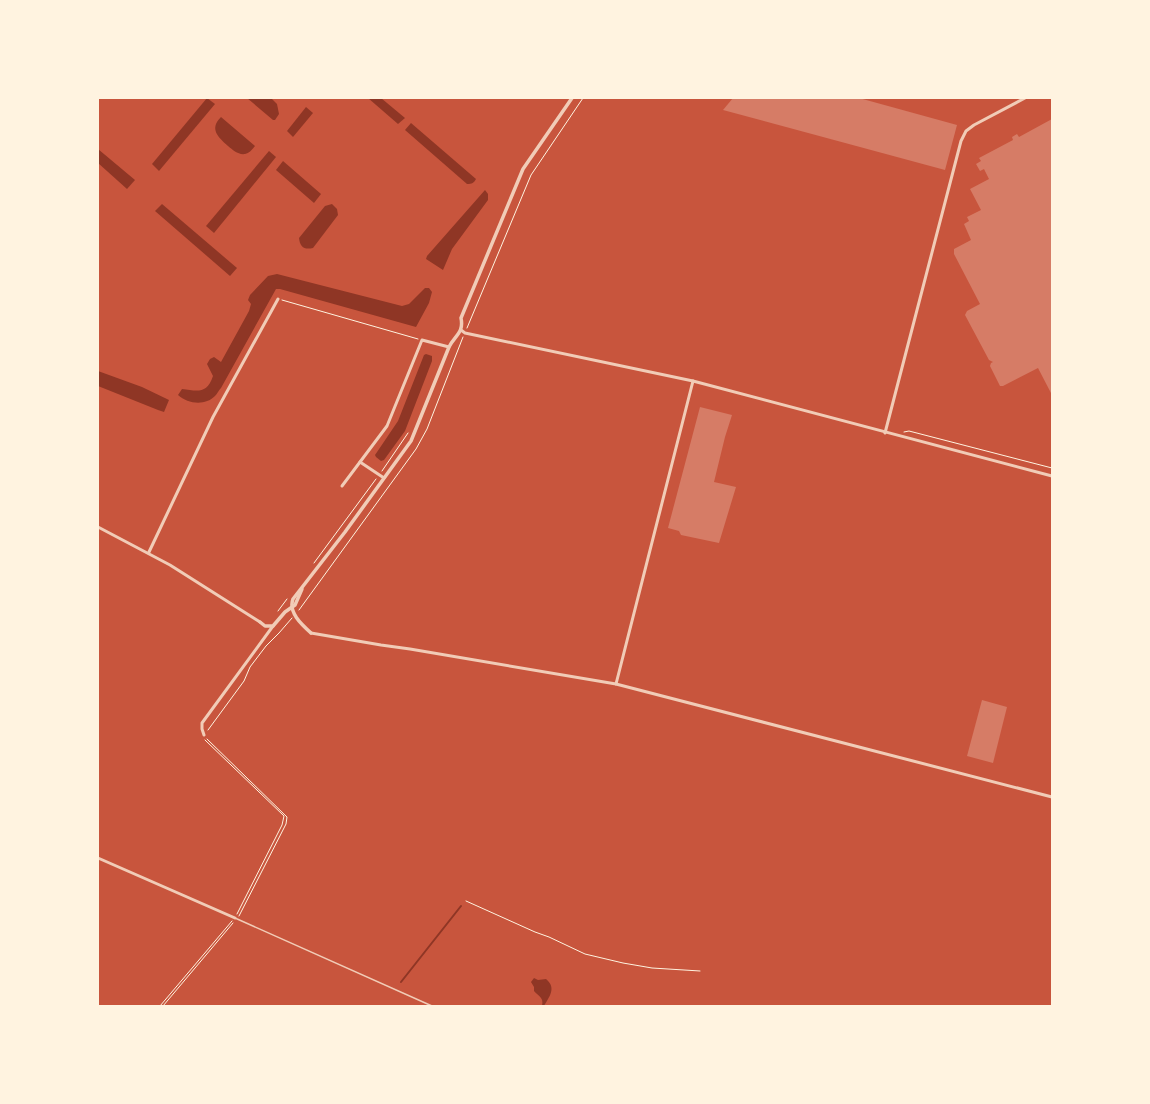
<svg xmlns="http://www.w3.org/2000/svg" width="1150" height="1104" font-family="'Titillium Web',sans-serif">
<rect width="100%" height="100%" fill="#c8553d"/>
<g fill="#8f3625">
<polygon points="207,98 215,104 159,171 152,164"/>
<polygon points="247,98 271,98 277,104 279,114 275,120 273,120"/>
<polygon points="368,98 381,98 405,118 398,124"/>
<polygon points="306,107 313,113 293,137 287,131"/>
<path d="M221,117L255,146C252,150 249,153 245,154C238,155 233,150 228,146C218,137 209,129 221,117Z"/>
<path d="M411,123L476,179C474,183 472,184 467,184L405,130Z"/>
<polygon points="98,149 135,180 127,189 98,163"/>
<polygon points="269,151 276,157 214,233 206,226"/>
<polygon points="283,161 321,194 314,203 276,170"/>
<polygon points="485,190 488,194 488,200 452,249 443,270 426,259 427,256"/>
<polygon points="162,204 237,268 230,276 155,211"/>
<path d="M332,204L337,209L338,215L313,248C304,250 300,247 299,238L325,206Z"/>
<path d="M277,274L402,306L409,304L425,288H429L432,292L429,303L416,327L280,289H276L221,388C219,390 217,394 215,396C205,406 188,404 178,395L182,389C198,391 207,394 213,376L207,364L210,359L214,357L221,362L249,311L251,304L248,300L250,295L268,276Z"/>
<polygon points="426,354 432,356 432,361 405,431 384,460 381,461 376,457 375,455 398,421 424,355"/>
<polygon points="98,371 142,387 169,400 164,412 158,410 98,386"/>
<path d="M534,978L538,980L546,979C557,988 549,997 544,1006H542C544,997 539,997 534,991V987L531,982Z"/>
</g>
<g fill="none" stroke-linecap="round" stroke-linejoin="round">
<polyline stroke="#8f3625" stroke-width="2" points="401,982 461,906"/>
</g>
<g fill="#d67c66">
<polygon points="733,98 859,98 957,125 945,170 723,110"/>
<polygon points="1052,119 1052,395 1038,368 1003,386 1000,386 990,366 991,363 993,362 989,360 965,315 967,311 980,304 954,254 954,249 971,240 964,224 969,221 967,217 981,210 970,189 989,179 984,169 980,171 976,164 981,161 979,158 1013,140 1012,137 1017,134 1019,137"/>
<polygon points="700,407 732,415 725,437 714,482 736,487 719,543 681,535 679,531 668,528"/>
<polygon points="982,700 1007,707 993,763 967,756"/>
</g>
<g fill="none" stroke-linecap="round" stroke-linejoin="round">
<g stroke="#fff3e0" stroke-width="1">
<polyline points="282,300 418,339"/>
<polyline points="467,328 531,175 583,98"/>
<polyline points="904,432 909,431 1052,468"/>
<polyline points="382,471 408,433"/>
<polyline points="314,563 376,479"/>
<polyline points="299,610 416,449 427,429 463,337"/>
<polyline points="278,611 287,599"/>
<polyline points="208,730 244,681 250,667 266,646 279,633 292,618"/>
<polyline points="207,739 287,817 286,824 239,916"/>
<polyline points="205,740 284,816 282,825 237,914"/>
<polyline points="466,901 535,932 549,937 585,954 623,963 652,968 700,971"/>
<polyline points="160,1006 232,921"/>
<polyline points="163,1006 233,923"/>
</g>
<polyline stroke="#f1ccb7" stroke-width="1.5" points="235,918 432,1006"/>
<g stroke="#f1ccb7" stroke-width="3">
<polyline points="461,330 465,333 693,381 1052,476"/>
<polyline points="885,433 961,141 966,131 974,125 1025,98"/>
<polyline points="360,462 384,478"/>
<polyline points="342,486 387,426 422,340 449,347"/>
<polyline points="98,527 170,565 260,622"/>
<polyline points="149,552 213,417 278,299"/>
<polyline points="311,633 381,645 410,649 616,684 1052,797"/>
<polyline points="616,684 693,381"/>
<polyline points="204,735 202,729 202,723 273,626"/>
<polyline points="98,858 235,918"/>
</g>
<g stroke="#f1ccb7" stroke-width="3.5">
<polyline points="260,622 265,626 273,626 285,612 295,605 302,589"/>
<path d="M311,633C301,624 288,612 293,599L345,532L411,441L449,347C455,335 464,333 461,318L523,169L572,98"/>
</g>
</g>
<rect width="1150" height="1104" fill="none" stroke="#fff3e0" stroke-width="198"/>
</svg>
